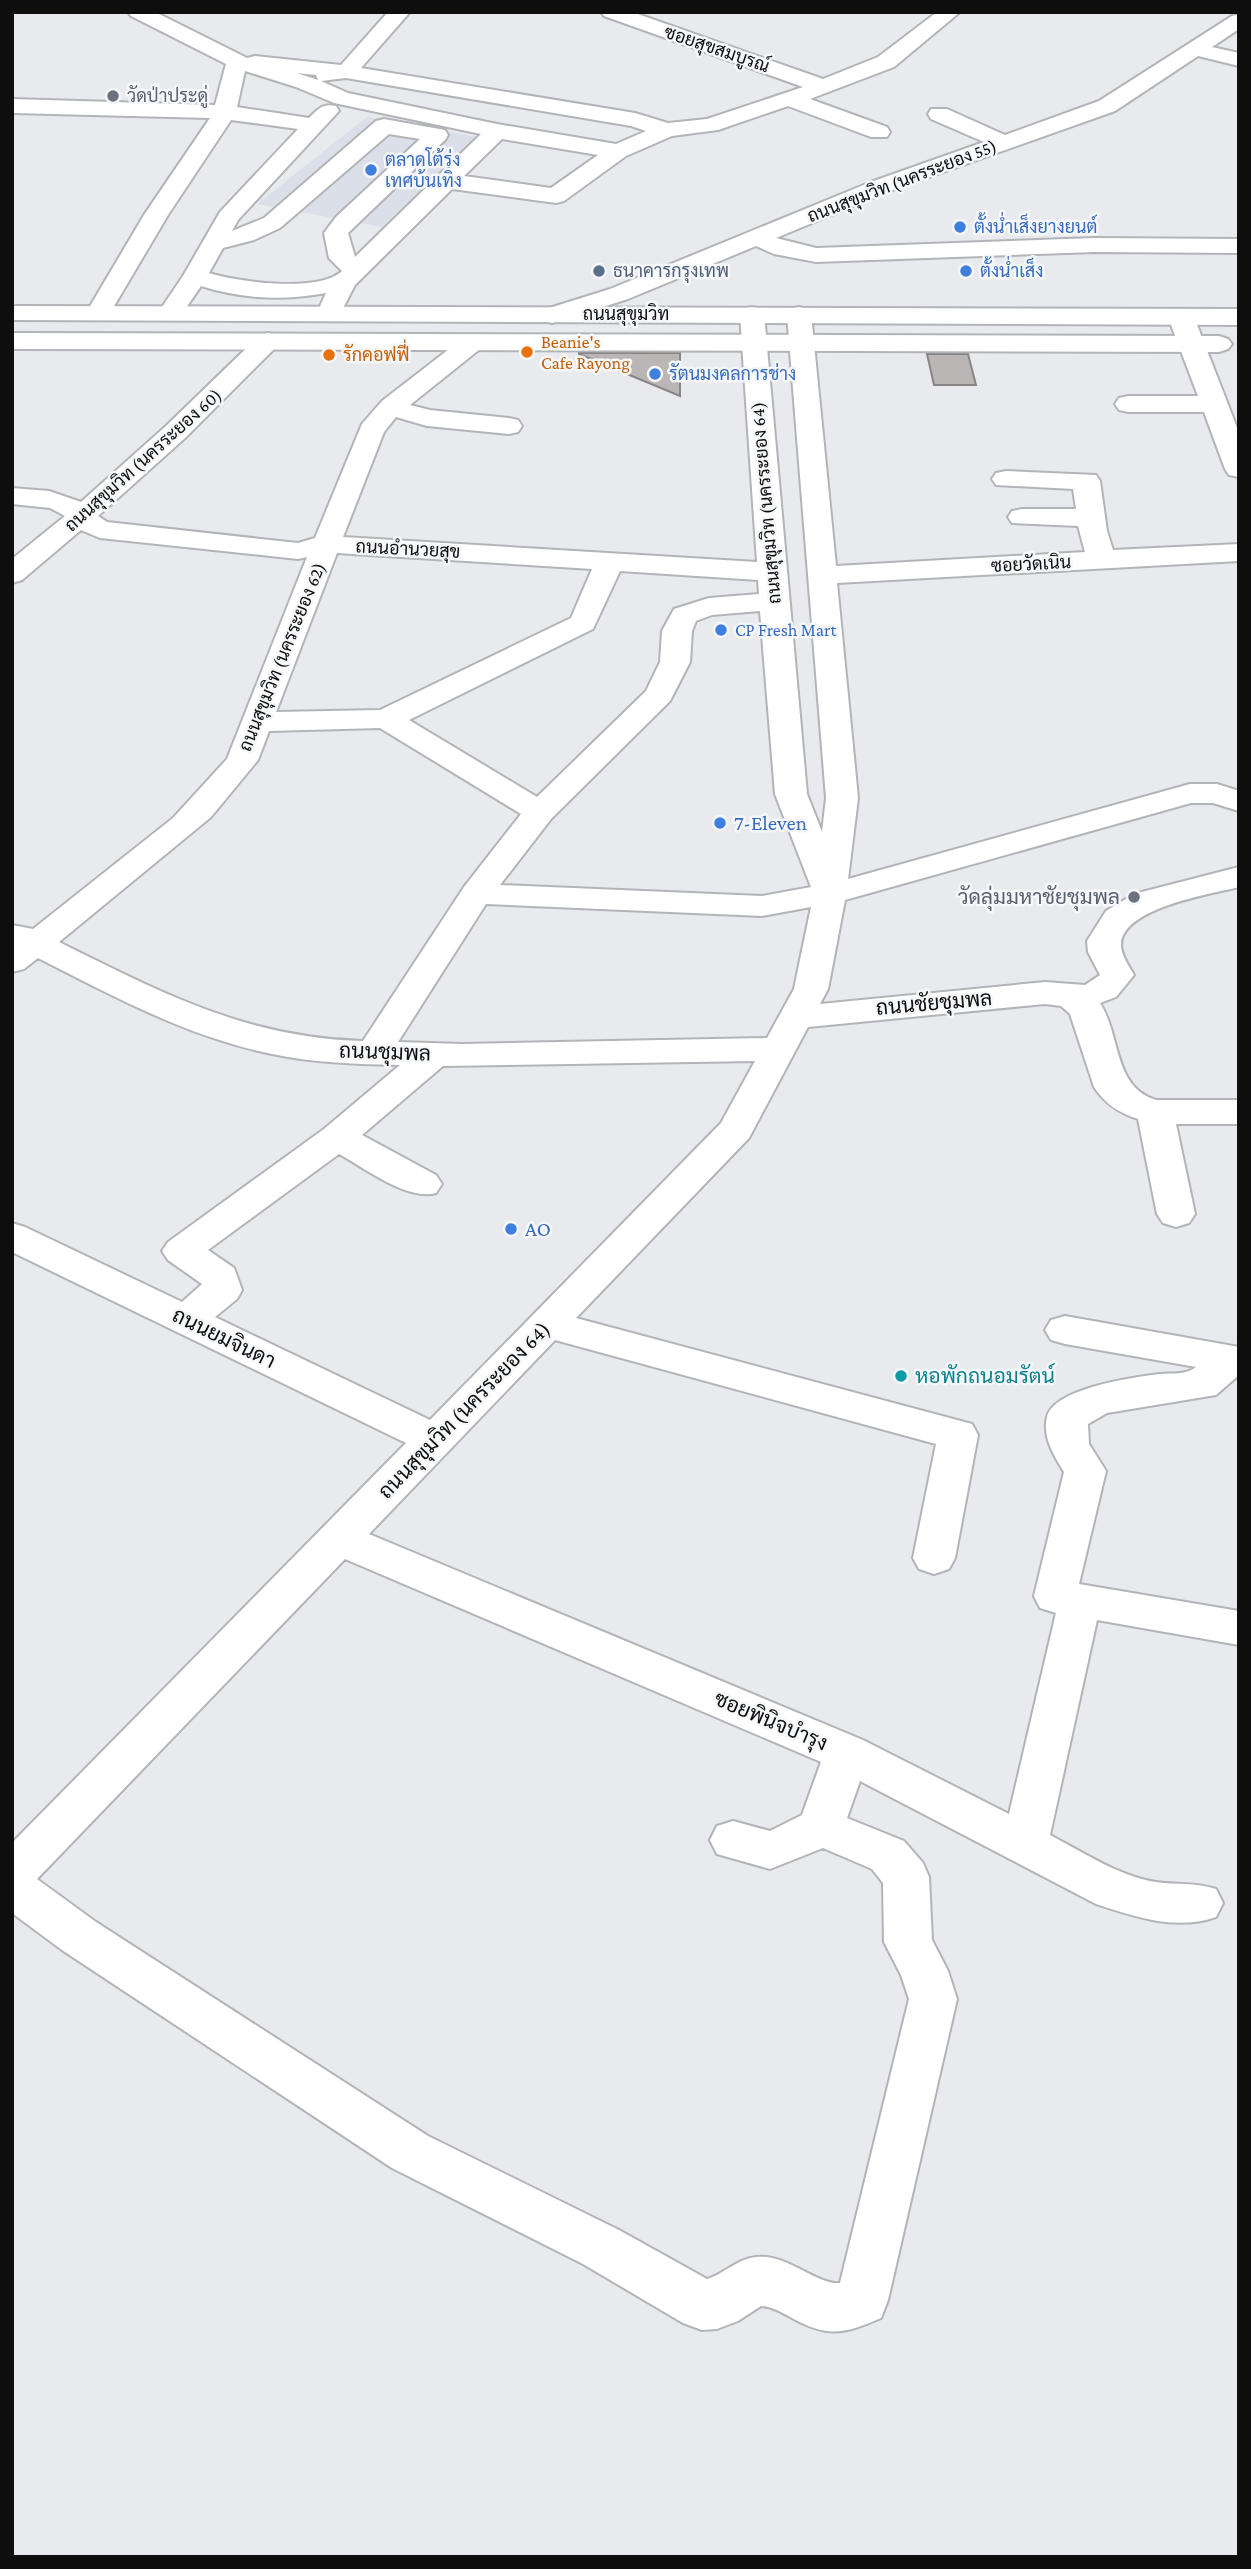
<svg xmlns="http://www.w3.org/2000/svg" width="1251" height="2569" font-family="'Crimson Pro',Sarabun,serif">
<rect width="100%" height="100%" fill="#e9eaed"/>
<polygon fill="#dbdfe9" points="367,117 477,137 382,227 257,204"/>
<g fill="#bab6b5" stroke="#898585" stroke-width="2">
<polygon points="579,353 680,353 680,396 579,354"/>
<polygon points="927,354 968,354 976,385 934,385"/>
</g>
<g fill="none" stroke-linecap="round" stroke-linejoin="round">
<defs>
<g id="minor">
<path d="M128,12H155L247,58L255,56L341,65L388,12H410L361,68L635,113L668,123L707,119L803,87L604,16L601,12H632L823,79L878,57L937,12H960L894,67L810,99L887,127L890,132L887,137H871L788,106L718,130L672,136L626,156L564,201L556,203L452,189L355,285L338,318L329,320L320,318L317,313L326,293C284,301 242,299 201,286L179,318L170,320L161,318L158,313L183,276L220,212L298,129L231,120L168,215L110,313L107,318L98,320L89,318L86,313L144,215L210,118L12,113V99L215,105L226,64L131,16ZM245,71L296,87L334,103L481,134L355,257L348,233L445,140L448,135L445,130L384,119L376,121L264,218L232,231L238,220L339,111L336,106C323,103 318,109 309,118L237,107ZM297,73L316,75L318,80ZM346,78L631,126L646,131L616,144L497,124L348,93L321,81ZM389,134L420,139L336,217L324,233L329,258L342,271C319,293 238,282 209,273L223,248L254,240L280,228ZM502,139L598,155L551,188L464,176Z"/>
<polygon points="1239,14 1239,29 1212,47 1239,53 1239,66 1198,56 1115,111 887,192 776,238 816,248 1095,238 1239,239 1239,253 1095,252 816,262 774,254 756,246 628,299 552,323 543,320 539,315 543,310 610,289 871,182 984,142 931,119 928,114 931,109 947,109 1005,135 1099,101 1232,16"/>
<path d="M752,307L761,309L764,314L807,794L822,832L826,798L787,314L790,309L799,307L808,309L811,314L836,566L1085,552L1078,526L1012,523L1008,517L1012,511L1022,509H1076L1073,489L996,485L992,479L996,473L1006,471L1096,475L1100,481L1107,531L1113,550L1239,544V561L837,583L858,798L848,879L1190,784H1217L1239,791V811L1213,803H1191L845,900L828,989L820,1004L1045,982L1085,985L1100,975L1088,952L1087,941L1106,911L1134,894L1239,867V887C1211,894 1121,908 1121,945C1121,955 1129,966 1134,975L1116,997L1100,1003C1121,1036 1113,1087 1156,1100H1239V1124H1176L1195,1214L1189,1223L1176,1227L1163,1223L1157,1214L1138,1119C1119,1113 1105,1104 1094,1087L1070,1014L1061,1006L1045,1004L808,1027L749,1138L576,1318L972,1424L978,1435L955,1558L949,1569L934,1574L919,1569L913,1558L936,1444L555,1340L369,1534L863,1740L1009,1814L1056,1613L1040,1608L1034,1596L1064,1472C1054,1456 1042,1437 1047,1417C1054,1388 1135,1377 1160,1374C1171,1373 1187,1375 1196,1367L1065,1344L1051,1340L1045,1330L1051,1320L1065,1316L1239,1347V1375L1216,1395L1107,1413L1088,1424L1089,1444L1106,1471L1079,1584L1239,1611V1645L1097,1620L1050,1835C1083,1852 1118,1876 1156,1882C1177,1885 1195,1882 1216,1889L1223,1903L1216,1917C1176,1931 1135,1917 1096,1904L860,1781L847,1818L904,1841L923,1863L929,1877L932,1940L948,1971L957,1999L888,2300L881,2318C844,2334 828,2338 792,2318C781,2312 773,2307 761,2306L738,2321L717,2329L702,2330L683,2323L583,2264L392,2168L62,1950L12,1913V1843L406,1443L12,1252V1223L25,1227L182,1302L202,1284L168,1260L162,1251L168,1242L324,1129L400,1065C357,1064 314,1063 272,1054C188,1037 113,996 38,958L24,969L12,972V925L33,929L173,818L227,759L307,557L298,559L100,538L81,530L22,580L12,583V559L65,516L50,508L12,504V488L49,491L81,502L166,426L259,336L268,333L277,336L281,341L277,346L185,438L98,516L107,522L298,543L315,538L362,424L382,401L462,339L471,336L480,339L484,344L480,349L410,405L430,410L509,418L518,420L522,426L518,432L509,434L427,426L396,417L384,432L343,537L757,562L740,314L743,309ZM337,553L592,569L571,618L380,710L276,712ZM620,571L758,580L759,594L709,598L674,609L662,631L660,662L646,691L537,797L409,720L593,629ZM760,611L775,794L811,887L762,896L500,885L551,819L670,701L690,662L692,631L696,621L712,615ZM380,728L521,814L464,887L363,1041C246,1038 160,992 59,942L211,817L258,760L269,731ZM486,904L762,916L811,907L794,989L767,1038L463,1044L398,1042ZM755,1061L721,1123L430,1420L215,1317L237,1299L242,1290L234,1268L208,1250L339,1154C365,1168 407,1201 436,1193L442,1184L436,1175L362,1135L443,1066ZM345,1559L821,1762L802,1815L770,1831L733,1821L717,1826L710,1840L717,1854L770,1869L823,1848L872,1869L883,1883L884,1942L901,1975L909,1999L840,2283C816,2285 787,2253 756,2257C737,2259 724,2274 707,2279L619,2230L428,2136L96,1922L37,1879Z"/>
<polygon points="1181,309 1190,312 1194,317 1239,433 1239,477 1229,475 1225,469 1204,412 1128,412 1119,410 1115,404 1119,398 1128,396 1198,396 1168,317 1172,312"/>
</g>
<g id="major">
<polygon points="12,306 1239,309 1239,325 12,320"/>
<polygon points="12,333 1219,336 1228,339 1232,344 1228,349 1219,352 12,349"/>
</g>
</defs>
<use href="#minor" stroke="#b2b4b7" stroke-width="4"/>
<use href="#major" stroke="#b2b4b7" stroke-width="4"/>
<use href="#minor" fill="#fff" fill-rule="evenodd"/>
<use href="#major" fill="#fff" fill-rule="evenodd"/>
</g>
<g fill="#6b7280" stroke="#f6f7fa" stroke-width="2.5">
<circle cx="113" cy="96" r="7"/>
<circle cx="1134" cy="897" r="7"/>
</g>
<g fill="#3f7fe0" stroke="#f6f7fa" stroke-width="2.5">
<circle cx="371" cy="170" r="7"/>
<circle cx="960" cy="227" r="7"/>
<circle cx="966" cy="271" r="7"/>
<circle cx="655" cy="374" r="7"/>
<circle cx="721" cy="630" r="7"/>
<circle cx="720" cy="823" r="7"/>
<circle cx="511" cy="1229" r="7"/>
</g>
<circle fill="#5c6f8a" stroke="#f6f7fa" stroke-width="2.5" cx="599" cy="271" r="7"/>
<g fill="#e8710a" stroke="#f6f7fa" stroke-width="2.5">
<circle cx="527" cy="352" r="7"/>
<circle cx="329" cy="355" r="7"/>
</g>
<circle fill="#0f9aa8" stroke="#f6f7fa" stroke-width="2.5" cx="901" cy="1376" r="7"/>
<g text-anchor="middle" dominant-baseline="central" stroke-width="5" stroke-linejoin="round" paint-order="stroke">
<g font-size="18" fill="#0e0e0f" stroke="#f6f7fa">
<text transform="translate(717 49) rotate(19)">ซอยสุขสมบูรณ์</text>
<text transform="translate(902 181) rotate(-21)">ถนนสุขุมวิท (นครระยอง 55)</text>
<text x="626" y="314">ถนนสุขุมวิท</text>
<text transform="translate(143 460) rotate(-42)">ถนนสุขุมวิท (นครระยอง 60)</text>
<text transform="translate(766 503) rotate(-95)">ถนนสุขุมวิท (นครระยอง 64)</text>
<text transform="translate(408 549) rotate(3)">ถนนอำนวยสุข</text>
<text transform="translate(1031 564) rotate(-3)">ซอยวัดเนิน</text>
<text transform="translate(282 657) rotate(-68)">ถนนสุขุมวิท (นครระยอง 62)</text>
</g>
<g font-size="18" fill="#5b616d" stroke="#f6f7fa" text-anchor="start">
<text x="127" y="96">วัดป่าประดู่</text>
</g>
<g font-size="18" fill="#366cbe" stroke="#f6f7fa" text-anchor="start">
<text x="385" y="160">ตลาดโต้รุ่ง<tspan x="385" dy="21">เทศบ้นเทิง</tspan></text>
<text x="974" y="227">ตั้งน่ำเส็งยางยนต์</text>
<text x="980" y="271">ตั้งน่ำเส็ง</text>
<text x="669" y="374">รัตนมงคลการช่าง</text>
<text x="735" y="630">CP Fresh Mart</text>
</g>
<g font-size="18" fill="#4e5e75" stroke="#f6f7fa" text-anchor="start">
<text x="613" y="271">ธนาคารกรุงเทพ</text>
</g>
<g font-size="18" fill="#c56008" stroke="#f6f7fa" text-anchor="start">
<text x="541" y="342">Beanie's<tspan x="541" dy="21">Cafe Rayong</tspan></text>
<text x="343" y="355">รักคอฟฟี่</text>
</g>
<g font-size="21" fill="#366cbe" stroke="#f6f7fa" text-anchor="start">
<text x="734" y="823">7-Eleven</text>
<text x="525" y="1229">AO</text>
</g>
<g font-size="21" fill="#5b616d" stroke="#f6f7fa" text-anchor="end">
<text x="1120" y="897">วัดลุ่มมหาชัยชุมพล</text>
</g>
<g font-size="21" fill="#0e0e0f" stroke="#f6f7fa">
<text transform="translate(934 1003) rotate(-5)">ถนนชัยชุมพล</text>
<text transform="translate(385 1052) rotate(2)">ถนนชุมพล</text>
<text transform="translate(224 1338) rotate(26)">ถนนยมจินดา</text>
<text transform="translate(464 1410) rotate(-46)">ถนนสุขุมวิท (นครระยอง 64)</text>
<text transform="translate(771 1721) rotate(23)">ซอยพินิจบำรุง</text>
</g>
<g font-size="21" fill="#0d838f" stroke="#f6f7fa" text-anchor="start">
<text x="915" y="1376">หอพักถนอมรัตน์</text>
</g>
</g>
<rect width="1251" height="2569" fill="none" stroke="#0e0e0f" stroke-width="28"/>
</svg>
